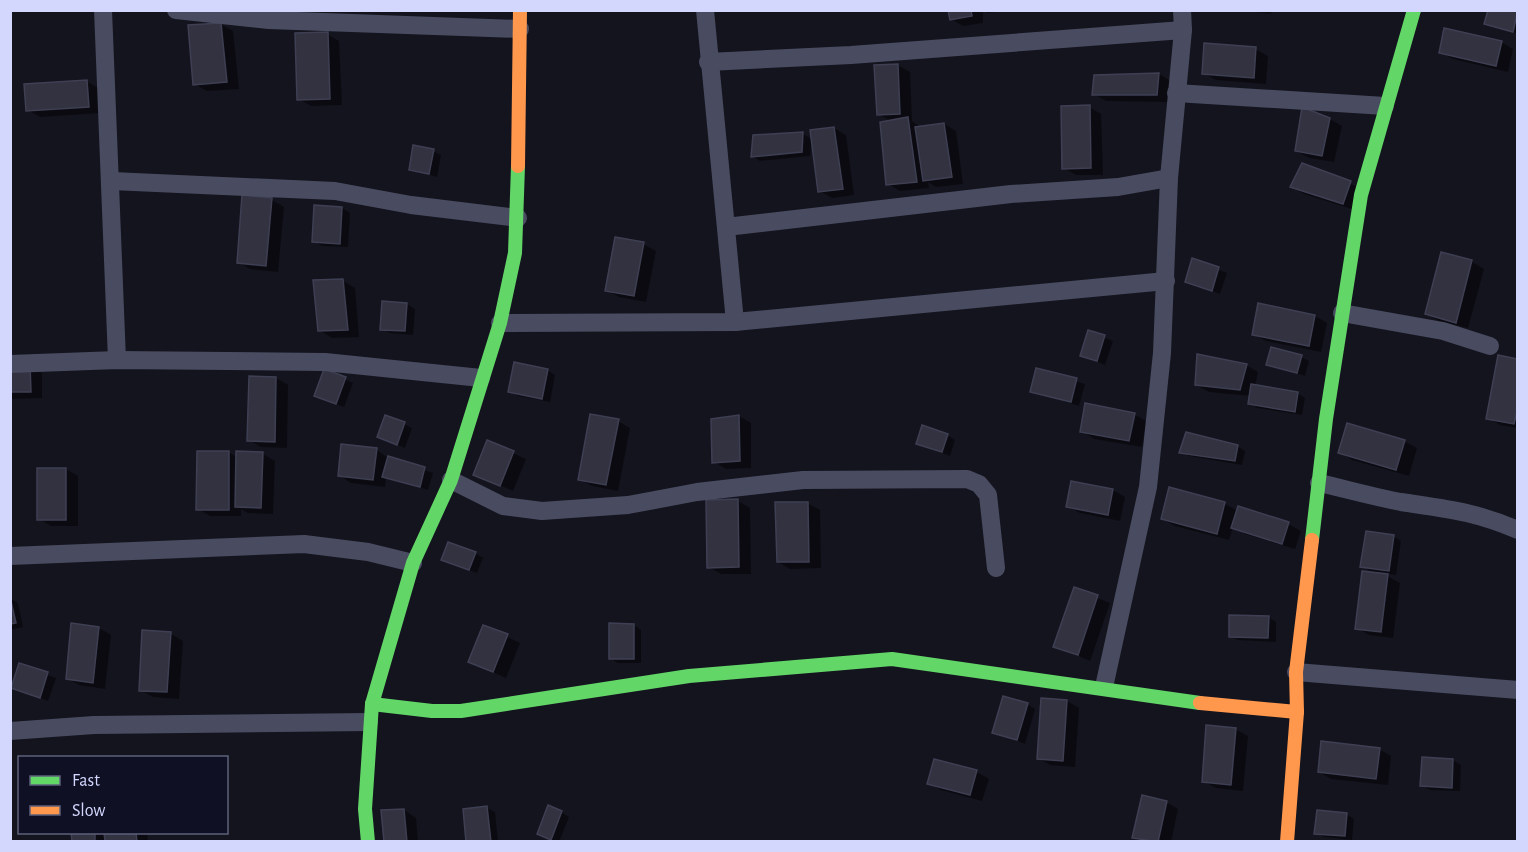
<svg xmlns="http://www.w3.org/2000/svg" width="1528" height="852" font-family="'Alegreya Sans',sans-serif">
<rect width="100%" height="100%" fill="#14141f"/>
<g fill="#0007">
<polygon points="950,10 983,10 983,23 963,26 951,19"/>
<polygon points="984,10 1006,10 1006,11 988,13"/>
<polygon points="1240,10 1272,10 1271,14"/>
<polygon points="1518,10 1518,34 1486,23"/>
<polygon points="221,24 233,31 239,89 207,91 194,84"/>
<polygon points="327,34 339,41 342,105 311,106 299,99"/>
<polygon points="1501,42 1513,49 1508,72 1453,59 1440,52"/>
<polygon points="1255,49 1268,56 1266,84 1216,80 1203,73"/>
<polygon points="897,65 910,72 912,121 920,127 944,124 956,131 963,184 936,187 928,182 929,188 900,191 888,184 891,121 878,114"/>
<polygon points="1159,74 1171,81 1169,102 1106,101 1094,94"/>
<polygon points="86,81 98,88 100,113 40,117 28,110"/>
<polygon points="1089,107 1101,114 1103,175 1076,175 1064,168"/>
<polygon points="1330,119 1342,126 1334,162 1309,158 1296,151"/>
<polygon points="834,128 846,135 854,195 832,198 820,191"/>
<polygon points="803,134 812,139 810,156 760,161 752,156 754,136"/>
<polygon points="433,151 441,155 437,177 410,169"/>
<polygon points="1303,165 1363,189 1355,210 1304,194 1292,187"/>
<polygon points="272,200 284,207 278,272 250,269 238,262"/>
<polygon points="342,208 350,213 348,247 322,246 314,241"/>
<polygon points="643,244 656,251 646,302 619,297 606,290"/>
<polygon points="1442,254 1472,262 1484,269 1468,328 1439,321 1427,314"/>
<polygon points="1193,260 1227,273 1220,294 1186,281"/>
<polygon points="343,281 355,288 359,337 332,338 319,330"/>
<polygon points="407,304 415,309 413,335 390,333 382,329"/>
<polygon points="1259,305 1315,316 1327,323 1321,352 1266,341 1253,334"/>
<polygon points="1089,332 1113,341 1105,365 1082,355"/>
<polygon points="1301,357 1309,361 1305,376 1268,364"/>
<polygon points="1518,360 1518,428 1500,425 1488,418"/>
<polygon points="1246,365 1258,372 1255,386 1297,393 1305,398 1302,415 1257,408 1250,403 1251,396 1209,392 1196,385"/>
<polygon points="29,366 42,373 42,398 10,399 10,367"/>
<polygon points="1037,369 1085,384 1079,406 1032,391"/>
<polygon points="547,370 555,375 550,402 518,396 510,392"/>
<polygon points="276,378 288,385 287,448 261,447 249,440"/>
<polygon points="345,379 353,383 344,407 324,400"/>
<polygon points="1134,414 1146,421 1142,447 1094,439 1082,431"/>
<polygon points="739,416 751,423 751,468 726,469 714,462"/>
<polygon points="618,421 630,428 618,491 592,486 579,479"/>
<polygon points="404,424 412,428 405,448 379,437"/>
<polygon points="947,435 955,440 950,456 918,443"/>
<polygon points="1404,441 1417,448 1409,476 1352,460 1340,452"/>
<polygon points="488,442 526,459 513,491 475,474"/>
<polygon points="1237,446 1245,451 1242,465 1189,456 1181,452"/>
<polygon points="376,449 388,458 433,473 428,490 386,477 385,487 351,483 339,475"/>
<polygon points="229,452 238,458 263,454 275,461 273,514 248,513 241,509 241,516 210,516 198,509"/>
<polygon points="66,469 78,476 78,526 51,526 39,519"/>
<polygon points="1170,489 1225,504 1238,511 1288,524 1301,531 1295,549 1245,534 1233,527 1229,540 1175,526 1162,519"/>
<polygon points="1113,490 1125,497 1120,521 1080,513 1067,506"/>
<polygon points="738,501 750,508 751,574 721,574 709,567"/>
<polygon points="807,503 820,510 821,568 790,569 778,562"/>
<polygon points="1393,536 1401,541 1396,575 1382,573 1400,583 1393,638 1369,635 1357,628 1376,575 1362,566"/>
<polygon points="475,553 483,558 477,573 451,563"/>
<polygon points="1075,589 1110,603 1090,661 1055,646"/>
<polygon points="10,598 18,603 23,627 10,630"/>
<polygon points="1268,617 1276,622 1276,642 1238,640 1230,636"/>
<polygon points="634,625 641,630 641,663 618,663 610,658"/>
<polygon points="484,626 520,643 506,678 470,662"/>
<polygon points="99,628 111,635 105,689 79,685 67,678"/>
<polygon points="171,634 183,641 179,699 153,697 140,690"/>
<polygon points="20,665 56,678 48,701 12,687"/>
<polygon points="1067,701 1079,708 1075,767 1050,765 1038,758"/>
<polygon points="1027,704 1035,709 1025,744 994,732"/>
<polygon points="1235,729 1248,736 1243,791 1216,788 1203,781"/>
<polygon points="1379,749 1391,756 1388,785 1331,779 1319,772"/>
<polygon points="1423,759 1453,760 1461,765 1460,791 1430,790 1422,785"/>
<polygon points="977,772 989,779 982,801 941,790 929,783"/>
<polygon points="1166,802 1178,809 1171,842 1141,842 1134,838"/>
<polygon points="487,808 495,812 498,842 468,842"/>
<polygon points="404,810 416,818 418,842 385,842"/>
<polygon points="561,812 569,817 559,842 556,842 546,837"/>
<polygon points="1346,814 1354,819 1352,840 1324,837 1316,833"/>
<polygon points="73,832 147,832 148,842 73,842"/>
</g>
<g fill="#323241" stroke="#3e3f53" stroke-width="1.5">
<polygon points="948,10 971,10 972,16 950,20"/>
<polygon points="1488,10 1518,10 1513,32 1484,24"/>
<polygon points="221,23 227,82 193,85 188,25"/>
<polygon points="1444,28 1502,41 1496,66 1439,53"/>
<polygon points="328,32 330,99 297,100 295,33"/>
<polygon points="1204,43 1256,47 1254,78 1202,74"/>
<polygon points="898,64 900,114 877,115 874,65"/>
<polygon points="1159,73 1157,95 1092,95 1094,75"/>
<polygon points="87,80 89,107 26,111 24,84"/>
<polygon points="1090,105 1091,168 1062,169 1061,106"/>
<polygon points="1302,107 1330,118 1322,156 1295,151"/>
<polygon points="908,117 917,182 886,185 880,122"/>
<polygon points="944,123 952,177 923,181 915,127"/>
<polygon points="834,127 843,189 818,192 810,130"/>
<polygon points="803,132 802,152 751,157 753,135"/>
<polygon points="413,145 434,149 429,174 409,170"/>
<polygon points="1302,163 1351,181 1343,204 1290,187"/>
<polygon points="242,195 272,198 266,266 237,263"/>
<polygon points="314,205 342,207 340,244 312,242"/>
<polygon points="615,237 644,242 634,296 605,291"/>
<polygon points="1441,252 1472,260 1456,323 1425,314"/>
<polygon points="1192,258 1219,267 1212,291 1185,282"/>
<polygon points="343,279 348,330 318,331 313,280"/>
<polygon points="382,301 407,303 405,331 380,330"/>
<polygon points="1258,303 1315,315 1309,346 1252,335"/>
<polygon points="1088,330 1105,335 1097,361 1080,356"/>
<polygon points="1271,347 1302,355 1297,373 1266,365"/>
<polygon points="1197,354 1247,364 1240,390 1195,385"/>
<polygon points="1498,355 1518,359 1518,407 1514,424 1486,419"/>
<polygon points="514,362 548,369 542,399 508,392"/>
<polygon points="30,364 31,392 10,392 10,365"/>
<polygon points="1036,368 1077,378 1071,402 1030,392"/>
<polygon points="324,369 346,377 336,404 314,396"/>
<polygon points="249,376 276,377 275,442 247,441"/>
<polygon points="1251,384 1298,392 1295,412 1248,404"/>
<polygon points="1085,403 1135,413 1129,441 1080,432"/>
<polygon points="590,414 619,419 606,485 578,480"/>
<polygon points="385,415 405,422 397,445 377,437"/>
<polygon points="739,415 740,461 712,463 711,419"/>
<polygon points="1347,423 1405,440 1396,470 1338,453"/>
<polygon points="922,425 948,434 942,452 916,444"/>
<polygon points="1186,432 1238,445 1235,461 1179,453"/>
<polygon points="487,440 514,451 500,486 473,475"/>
<polygon points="341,444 377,448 373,480 338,476"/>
<polygon points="197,451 229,451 229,510 196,510"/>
<polygon points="236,451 263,452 261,508 235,507"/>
<polygon points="388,456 425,467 420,487 382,477"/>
<rect x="37" y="468" width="29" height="52"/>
<polygon points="1071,481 1113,489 1108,515 1066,507"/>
<polygon points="1169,487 1225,502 1217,534 1161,519"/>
<polygon points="738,499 739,567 707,568 706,500"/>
<polygon points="775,502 808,502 809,562 777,562"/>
<polygon points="1238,506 1289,522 1282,544 1231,528"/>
<polygon points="1366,531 1394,535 1389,571 1360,567"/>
<polygon points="448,542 476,552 469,570 441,560"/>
<polygon points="1362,571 1388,574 1381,632 1355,629"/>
<polygon points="1074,587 1098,595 1078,655 1053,647"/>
<polygon points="10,597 16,623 10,624"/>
<polygon points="1229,615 1269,616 1268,638 1229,637"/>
<polygon points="71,623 99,627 93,683 66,679"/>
<polygon points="609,623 634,624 634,659 609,659"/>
<polygon points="483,625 508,634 493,672 468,662"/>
<polygon points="142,630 171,632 167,692 139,691"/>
<polygon points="19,663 48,672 40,698 11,688"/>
<polygon points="1003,696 1028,703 1017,740 992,733"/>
<polygon points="1041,698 1067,700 1063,761 1037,759"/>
<polygon points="1206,725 1236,728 1231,785 1202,782"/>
<polygon points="1321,741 1380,748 1376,779 1318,772"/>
<polygon points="1422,757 1453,759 1452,788 1420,786"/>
<polygon points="934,759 977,770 970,795 927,784"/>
<polygon points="1142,795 1167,801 1158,842 1132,838"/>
<polygon points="548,805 562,811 551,840 537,834"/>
<polygon points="487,806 491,842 466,842 463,809"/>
<polygon points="404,809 407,842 384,842 381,810"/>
<polygon points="1317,810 1347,813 1345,836 1314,834"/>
<polygon points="71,832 95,832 95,842 72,842"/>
<polygon points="104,832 136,832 137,842 105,842"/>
</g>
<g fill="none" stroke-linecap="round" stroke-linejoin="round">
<g stroke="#494c60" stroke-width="18">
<polyline points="103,10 117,360"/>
<polyline points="176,10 269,20 520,29"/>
<polyline points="705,10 735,322"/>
<polyline points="708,62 851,55 1183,30"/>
<polyline points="1176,93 1385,106"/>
<polyline points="112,181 335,191 411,205 518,218"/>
<polyline points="726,227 1011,194 1118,187 1169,178"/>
<polyline points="1342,313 1443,331 1490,346"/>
<polyline points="500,323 735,322 1166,281"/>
<polyline points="10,364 117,360 325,362 481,378"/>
<polyline points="451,480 503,506 542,511 628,505 697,492 803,480 967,479 979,484 988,495 996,568"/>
<path d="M1319,483C1346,489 1374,497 1401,502C1447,509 1473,511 1518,530"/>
<polyline points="10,556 304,544 368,552 413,563"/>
<polyline points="1296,672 1518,690"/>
<polyline points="1104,687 1148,487 1162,353 1169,178 1183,30 1182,10"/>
<polyline points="10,731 94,725 369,722"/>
</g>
<g stroke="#63d668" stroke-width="14">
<polyline points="1312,540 1326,419 1361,195 1414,10"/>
<polyline points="372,704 432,711 461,711 689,676 892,659 1200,703"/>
<polyline points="368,842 365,809 372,704 413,563 451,480 500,323 515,253 518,166"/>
</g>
<g stroke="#ff974d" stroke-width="14">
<polyline points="518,166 520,10"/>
<polyline points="1200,703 1297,712"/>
<polyline points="1287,842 1297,712 1296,672 1312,540"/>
</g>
</g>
<rect width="1528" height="852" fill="none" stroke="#d3d7fe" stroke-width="24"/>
<rect x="18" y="756" width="210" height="78" fill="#0f1024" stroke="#5d607b" stroke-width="1.5"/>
<rect x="30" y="776" width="30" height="9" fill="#63d668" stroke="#5d607b" stroke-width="1.5"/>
<text x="72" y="786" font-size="18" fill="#d3d7fe">Fast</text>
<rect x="30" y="806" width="30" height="9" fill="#ff974d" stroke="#5d607b" stroke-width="1.5"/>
<text x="72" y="816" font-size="18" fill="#d3d7fe">Slow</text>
</svg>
